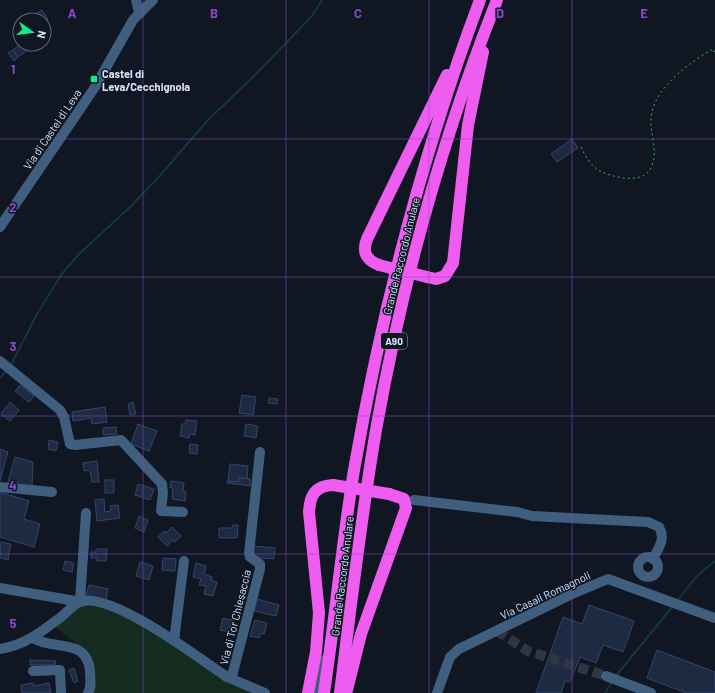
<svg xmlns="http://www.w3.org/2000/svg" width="715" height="693" font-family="Barlow,sans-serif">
<rect width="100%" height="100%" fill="#101723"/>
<polygon fill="#142c1f" points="109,602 262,693 93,693 94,682 90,655 52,624 74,606"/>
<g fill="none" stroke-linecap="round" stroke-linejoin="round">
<g stroke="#0f393e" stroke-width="2">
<polyline points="11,365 36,316 61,275 78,255 130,207 157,179 208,120 256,74 312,16 322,0"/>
<polyline points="0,378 7,370"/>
<polyline points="677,601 697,576 715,561"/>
<polyline points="615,677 673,606"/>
<polyline points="605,693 612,682"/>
</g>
</g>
<g fill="#1e2a42" stroke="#33456c">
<polygon points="42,10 48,19 44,21 41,20 37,13"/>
<polygon points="21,44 29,44 31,48 18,57 13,50"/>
<polygon points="13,50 18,57 14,61 8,53"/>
<polygon points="572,139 578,148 557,162 551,154"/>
<polygon points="20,385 34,396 29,402 15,391"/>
<polygon points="242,395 256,397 253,415 239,413"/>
<polygon points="269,398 278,399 277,404 268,403"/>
<polygon points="10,402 19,410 10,421 1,414"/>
<polygon points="133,402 136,414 130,415 128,404"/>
<polygon points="105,407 107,422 92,424 91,418 73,421 72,412"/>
<polygon points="186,420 197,421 195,435 190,434 189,438 180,436 182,424 185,424"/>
<polygon points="138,424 157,431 149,451 131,444"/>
<polygon points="246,424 258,426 256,438 244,436"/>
<polygon points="116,427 117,434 103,435 103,428"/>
<polygon points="49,440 58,442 56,451 48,449"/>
<polygon points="190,444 198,445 197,454 189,453"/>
<polygon points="0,449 8,452 0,481"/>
<polygon points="15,457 33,462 32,486 7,485"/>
<polygon points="97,461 99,482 92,482 90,470 84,471 83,463"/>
<polygon points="230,464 248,466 247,479 239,478 238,482 228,481"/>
<polygon points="239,478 250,479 250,486 227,483 227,481 238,482"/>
<rect x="105" y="480" width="9" height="13"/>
<polygon points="171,481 184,483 183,491 186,492 185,501 172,499 173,488 170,488"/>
<polygon points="138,484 154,489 150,500 135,495"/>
<polygon points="0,492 29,501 24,519 40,524 34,547 0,537"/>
<polygon points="104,499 105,512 111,511 110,506 118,505 120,518 97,521 95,500"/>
<polygon points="139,516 148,520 144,532 135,528"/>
<polygon points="233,525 238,525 237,538 219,538 219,528 232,528"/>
<polygon points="172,527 181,536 175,542 173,540 167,546 158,537 164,531 166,533"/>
<polygon points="1,542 11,544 8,560 0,558"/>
<polygon points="253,546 275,548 274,559 251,557"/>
<polygon points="96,549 107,549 106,561 97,561 97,558 91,558 91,552 96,552"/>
<polygon points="163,558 176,559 175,571 162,570"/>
<polygon points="65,561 74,563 72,572 63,570"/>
<polygon points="140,562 153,566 149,580 136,576"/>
<polygon points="196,563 206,566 204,574 212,577 211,580 217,582 213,596 204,594 206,586 199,585 201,579 193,577"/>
<polygon points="89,585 108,589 106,600 86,596"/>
<polygon points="257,599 279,605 276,616 254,611"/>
<polygon points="589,605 634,621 623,652 603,645 596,663 580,657 570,682 565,681 561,693 536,693 563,617 582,624"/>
<polygon points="223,618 232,620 229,632 220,630"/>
<polygon points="255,620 267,623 264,634 261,633 259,638 250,636"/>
<polygon points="657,650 715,672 715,693 686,693 647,678"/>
<polygon points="30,660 56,661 55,665 30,665"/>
<polygon points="74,668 78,681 74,683 69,670"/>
<polygon points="33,683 33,686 49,683 51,693 22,693 21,685"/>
</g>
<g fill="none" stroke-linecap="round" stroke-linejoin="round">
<polyline stroke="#2e3643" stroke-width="10" stroke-dasharray="10 5" stroke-linecap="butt" points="497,631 528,651 606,676"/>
<path stroke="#3aab69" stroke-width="1" stroke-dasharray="2 3" stroke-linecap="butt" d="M581,147C585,156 591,166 600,171C612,177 639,184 649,171C660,156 650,136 651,120C651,90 690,62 713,49L715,53"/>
<g stroke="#405e7e" stroke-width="10">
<polyline points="136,0 139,12"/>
<polyline points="0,227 95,87 133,20 153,0"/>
<polyline points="0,361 60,410 64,417 70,444 75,445 121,440 162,484 163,493 161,511 183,512"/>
<polyline points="0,487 52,492"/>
<path d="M414,500L517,512L532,516L648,522L659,527C666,539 659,547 653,559"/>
<circle cx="648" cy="567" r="10"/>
<polyline points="0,588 81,602"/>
<polyline points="80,600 86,513"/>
<path d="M33,638C53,651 87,637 90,671C90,679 92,687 88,693"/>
<polyline points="174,641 184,561"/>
<path d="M0,649C25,645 41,632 61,617C67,612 73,605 80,602C110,590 200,659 227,677L232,676L260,569V564L250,557L249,553L260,452"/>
<polyline points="33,671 60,670 61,693"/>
<polyline points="606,676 651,693"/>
<polyline points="227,677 265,693"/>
<polyline points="315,693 324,660"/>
<polyline points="437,693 450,657 459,649 572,594 608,579 715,618"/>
</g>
<g stroke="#ef5df0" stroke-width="12">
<path d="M379,265C366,260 362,252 367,239L447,75"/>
<polyline points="427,277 436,279 445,276 453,263 468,125 483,52"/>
<polyline points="347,690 361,634 406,508 404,499 389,494"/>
<path d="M308,693L316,652L319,613L309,512C310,495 315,486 333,485"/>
<path d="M324,693C335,619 342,543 354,470C382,309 423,152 480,0"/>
<path d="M340,693C351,605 361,517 376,430C402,283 442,139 497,0"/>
</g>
<g stroke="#ef5df0" stroke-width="12">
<polyline points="379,265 427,277"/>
<polyline points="333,485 389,494"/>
</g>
</g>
<path fill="none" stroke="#8948c8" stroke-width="1" stroke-opacity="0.55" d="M143,0V693M286,0V693M429,0V693M572,0V693M0,139H715M0,277H715M0,416H715M0,554H715"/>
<rect fill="#16e88e" stroke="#101723" stroke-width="1.5" x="90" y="75" width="8" height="8" rx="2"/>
<g text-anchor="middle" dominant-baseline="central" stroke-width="3" stroke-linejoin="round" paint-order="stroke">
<rect fill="#101723" stroke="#9ba7ba" stroke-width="1" x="381" y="333" width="26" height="16" rx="3"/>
<g font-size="10" font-weight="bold" fill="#d6e5fb">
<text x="394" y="341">A90</text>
</g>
<g font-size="11" font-weight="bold" fill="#d6e5fb" stroke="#101723" text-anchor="start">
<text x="102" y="73">Castel di<tspan x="102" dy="13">Leva/Cecchignola</tspan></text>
</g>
<g font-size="11" fill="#d6e5fb" stroke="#101723">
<text transform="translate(52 129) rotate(-56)">Via di Castel di Leva</text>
<text transform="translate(401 256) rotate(-76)">Grande Raccordo Anulare</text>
<text transform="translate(342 576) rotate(-83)">Grande Raccordo Anulare</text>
<text transform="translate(545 595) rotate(-25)">Via Casali Romagnoli</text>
<text transform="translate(235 617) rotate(-76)">Via di Tor Chiesaccia</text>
</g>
</g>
<g font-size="13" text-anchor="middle" font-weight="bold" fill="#8948c8" stroke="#101723" stroke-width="3" stroke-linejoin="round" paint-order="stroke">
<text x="72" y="18">A</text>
<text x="214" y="18">B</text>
<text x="358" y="18">C</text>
<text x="500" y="18">D</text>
<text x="644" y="18">E</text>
<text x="13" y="74">1</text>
<text x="13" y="212">2</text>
<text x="13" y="351">3</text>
<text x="13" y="490">4</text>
<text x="13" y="628">5</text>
</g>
<g transform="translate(32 32) rotate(104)"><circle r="19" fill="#101723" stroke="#5f6979"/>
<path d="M0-3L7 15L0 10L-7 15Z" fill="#16e88e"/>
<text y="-6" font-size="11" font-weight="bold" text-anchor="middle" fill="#d6e5fb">N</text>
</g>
</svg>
